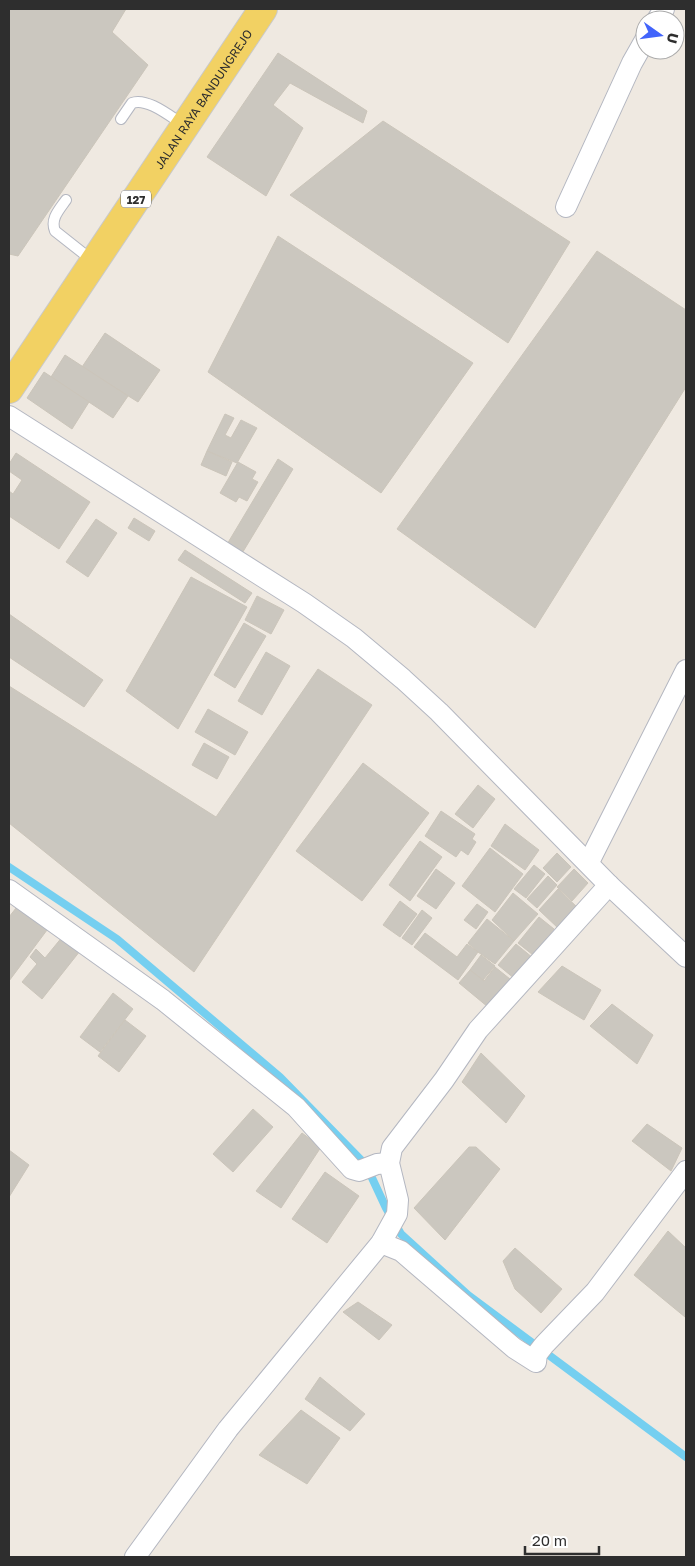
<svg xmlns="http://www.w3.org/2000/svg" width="695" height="1566" font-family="'Golos Text',sans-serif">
<rect width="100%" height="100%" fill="#efe9e1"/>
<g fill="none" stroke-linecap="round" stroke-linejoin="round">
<polyline stroke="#75cff0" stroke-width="8" points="9,867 117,939 280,1077 366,1165 386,1208 401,1234 468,1295 686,1457"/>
</g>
<g fill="#cbc7bf" stroke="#cbc5ba">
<polygon points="9,9 126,9 112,32 148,65 18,256 9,254"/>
<polygon points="278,53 367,111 363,123 290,83 273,105 303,128 266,196 207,157"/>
<polygon points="383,121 570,242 508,343 290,195"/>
<polygon points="278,236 473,363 381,493 208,372"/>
<polygon points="597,251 686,310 686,387 535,628 397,529"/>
<polygon points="105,333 160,370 138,402 82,367"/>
<polygon points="65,355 128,396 113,418 51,377"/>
<polygon points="44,372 89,402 72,429 27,398"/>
<polygon points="225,414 234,418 225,435 231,438 241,420 257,428 237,463 207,451"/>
<polygon points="207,451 232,462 226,476 201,465"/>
<polygon points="16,453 90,502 59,549 9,516 9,491 13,494 22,480 9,471 9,464"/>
<polygon points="278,459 293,469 241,555 226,546"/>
<polygon points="238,462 256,472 252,479 258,482 247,501 239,497 236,502 220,493"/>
<polygon points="134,518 155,531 149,541 128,528"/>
<polygon points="96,519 117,533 88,577 66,562"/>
<polygon points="185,550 252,593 245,603 178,560"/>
<polygon points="191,577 247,607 178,729 126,691"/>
<polygon points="257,596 284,610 271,634 245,620"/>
<polygon points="9,614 103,680 84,707 9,657"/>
<polygon points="244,623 266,636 235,688 214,675"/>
<polygon points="266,652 290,666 262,715 238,701"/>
<polygon points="318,669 372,705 194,972 9,823 9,686 216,817"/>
<polygon points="208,709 248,732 235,755 195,732"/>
<polygon points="204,743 229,757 217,779 192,765"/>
<polygon points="363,763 429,813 362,901 296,851"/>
<polygon points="478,785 495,799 473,828 455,814"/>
<polygon points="441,811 475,834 472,839 476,842 468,855 461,850 456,857 425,836"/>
<polygon points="505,824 539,850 525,870 491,846"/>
<polygon points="420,841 442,857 410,901 389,885"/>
<polygon points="490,848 523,874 495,912 462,886"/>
<polygon points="557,853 571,867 557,882 543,868"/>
<polygon points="534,865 545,874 526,898 514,889"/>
<polygon points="436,869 455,883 436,909 417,896"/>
<polygon points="574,869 588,883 572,901 557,887"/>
<polygon points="548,876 557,885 537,908 527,899"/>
<polygon points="558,889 578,908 559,929 539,910"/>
<polygon points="513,893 538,914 514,941 492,920"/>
<polygon points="400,901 417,914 400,937 383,925"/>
<polygon points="20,903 50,926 9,981 9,917"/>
<polygon points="477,904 488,912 476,929 464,920"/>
<polygon points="422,910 432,918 412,945 402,938"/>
<polygon points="539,917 554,929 533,955 518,943"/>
<polygon points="487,919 514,941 495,964 478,952 468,943"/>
<polygon points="425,933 457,957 467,944 478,952 458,980 414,947"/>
<polygon points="63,936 80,951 42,999 22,982 37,964 30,957 36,949 45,958"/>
<polygon points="516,944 533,958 515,979 498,965"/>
<polygon points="481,955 495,966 483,980 470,970"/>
<polygon points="562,966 601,990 584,1020 538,992"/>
<polygon points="495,967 510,979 488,1007 459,983 470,970 484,981"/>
<polygon points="113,993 133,1009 100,1052 80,1037"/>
<polygon points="612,1004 653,1035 637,1064 590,1026"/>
<polygon points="125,1020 146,1036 119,1072 98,1056"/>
<polygon points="481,1053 525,1096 506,1123 462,1082"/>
<polygon points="253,1109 273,1127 233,1172 213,1154"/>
<polygon points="647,1124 682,1148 671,1171 632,1141"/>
<polygon points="302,1133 321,1147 281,1208 256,1191"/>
<polygon points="469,1147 476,1147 500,1169 445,1240 414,1208"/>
<polygon points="9,1150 29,1165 9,1197"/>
<polygon points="325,1172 359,1196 327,1243 292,1219"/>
<polygon points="668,1231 686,1248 686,1316 685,1317 634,1275"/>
<polygon points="515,1248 562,1289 541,1313 515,1289 503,1261"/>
<polygon points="358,1302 392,1325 379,1340 343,1312"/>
<polygon points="320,1377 365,1414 350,1431 305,1399"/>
<polygon points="301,1410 340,1438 307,1484 259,1455"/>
</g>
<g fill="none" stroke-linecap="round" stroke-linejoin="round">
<defs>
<g id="lane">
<path d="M121,119L132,103C147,97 171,117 184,125"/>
<path d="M66,200C59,210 50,219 55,231L93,261"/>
</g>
<g id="street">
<polyline points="657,20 664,9"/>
<polyline points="566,207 632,63 645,40"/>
<polyline points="9,416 304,603 354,638 403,679 439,712 609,885 686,957"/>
<polyline points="589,862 686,670"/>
<polyline points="9,890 163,1000 296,1107 352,1169 359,1171 377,1164 389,1163"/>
<polyline points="381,1243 401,1251 514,1348 536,1362 537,1354 544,1345 595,1292 686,1171"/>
<polyline points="135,1557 228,1429 381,1243 397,1214 398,1200 389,1163 392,1148 444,1080 478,1030 609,885"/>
</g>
<g id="primary">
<path id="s1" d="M9,389L263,9"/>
</g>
</defs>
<use href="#lane" stroke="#b4b7c1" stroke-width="12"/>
<use href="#street" stroke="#b4b7c1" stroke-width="22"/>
<use href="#primary" stroke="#c9c9c9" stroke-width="30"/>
<use href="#lane" stroke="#fff" stroke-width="10"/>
<use href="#street" stroke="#fff" stroke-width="20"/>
<use href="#primary" stroke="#f2d163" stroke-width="28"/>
</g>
<g text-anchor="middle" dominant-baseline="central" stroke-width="4" stroke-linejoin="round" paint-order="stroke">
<rect fill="#fff" stroke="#6d6d6d" stroke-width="1" x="121" y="190.5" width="30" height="17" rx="4"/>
<g font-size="11" font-weight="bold" fill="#2e2e2e">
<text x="136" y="199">127</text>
</g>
<g font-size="12" fill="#2e2e2e" stroke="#fff">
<text stroke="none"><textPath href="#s1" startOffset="349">JALAN RAYA BANDUNGREJO</textPath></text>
</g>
</g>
<rect width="695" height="1566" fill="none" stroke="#2e2e2e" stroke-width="20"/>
<g transform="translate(660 35) rotate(104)"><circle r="24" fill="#ffffff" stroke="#ababab"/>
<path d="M0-4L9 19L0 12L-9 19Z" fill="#4264fb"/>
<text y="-8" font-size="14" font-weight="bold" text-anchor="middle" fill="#2e2e2e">U</text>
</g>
<path d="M525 1546v8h74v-8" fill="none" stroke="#2e2e2e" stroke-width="2.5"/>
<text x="532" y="1546" font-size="15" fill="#2e2e2e" stroke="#ffffff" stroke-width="4" paint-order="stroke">20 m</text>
</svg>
